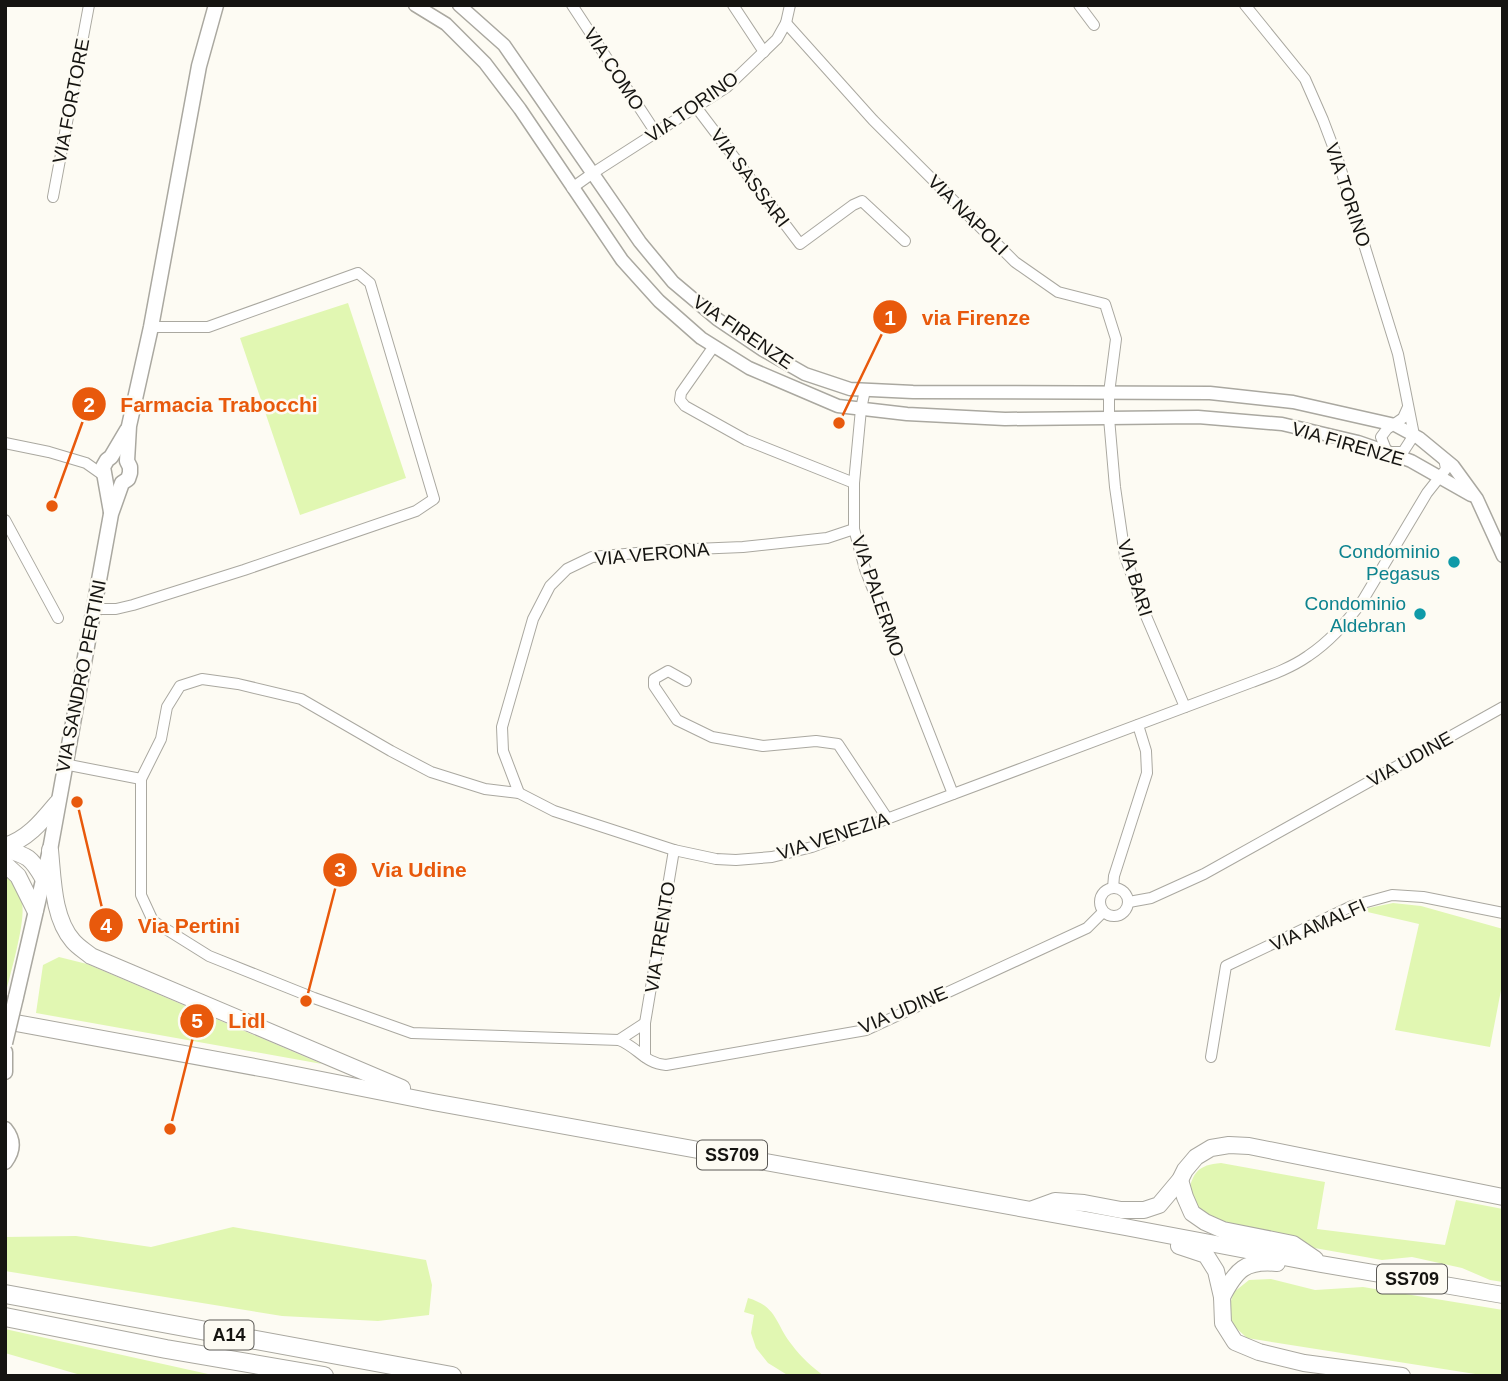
<svg xmlns="http://www.w3.org/2000/svg" width="1508" height="1381" font-family="Helvetica,sans-serif">
<rect width="100%" height="100%" fill="#fdfbf3"/>
<g fill="#e1f7b2">
<polygon points="348,303 406,478 300,515 240,338"/>
<path d="M5,874C13,883 19,891 22,903C26,922 10,974 5,996Z"/>
<polygon points="1393,903 1421,906 1503,929 1503,980 1490,1047 1395,1030 1419,924 1359,910"/>
<polygon points="59,957 87,964 322,1064 36,1013 43,965"/>
<path d="M1221,1163L1325,1182L1317,1229L1445,1245L1456,1200L1503,1209V1282L1490,1280L1462,1268L1412,1257L1382,1260L1309,1247L1218,1224L1203,1216L1188,1194C1193,1172 1198,1165 1221,1163Z"/>
<polygon points="233,1227 426,1260 432,1285 429,1315 378,1321 282,1316 5,1271 5,1237 76,1236 151,1247"/>
<polygon points="1271,1279 1315,1290 1363,1287 1503,1310 1503,1376 1488,1376 1247,1338 1234,1326 1228,1310 1234,1292 1249,1280"/>
<path d="M748,1298C778,1307 775,1324 792,1345C801,1357 812,1367 824,1376H789L768,1363L756,1348L751,1333L754,1315L744,1312Z"/>
<polygon points="5,1329 199,1372 217,1376 84,1376 5,1353"/>
</g>
<g fill="none" stroke-linecap="round" stroke-linejoin="round">
<defs>
<g id="minor">
<polyline points="572,5 656,133"/>
<polyline points="733,5 764,52"/>
<polyline points="1079,5 1094,25"/>
<polyline points="1245,5 1305,79 1323,120 1337,157 1398,354 1414,435 1403,452 1387,452 1381,437 1387,429 1403,418 1408,407"/>
<polyline points="786,23 873,120 1015,262 1058,292 1105,304 1116,339 1109,393 1109,418 1115,487 1125,556 1146,616 1185,707"/>
<polyline points="696,107 800,244 853,205 862,201 905,241"/>
<polyline points="572,188 593,173 727,87 777,39 786,23 790,5"/>
<polyline points="53,197 89,5"/>
<polyline points="714,346 681,393 680,400 685,406 746,440 854,483"/>
<polyline points="865,390 861,409 854,483 854,529 865,569 953,794"/>
<polyline points="5,443 49,452 86,463 103,475"/>
<polyline points="5,520 58,618"/>
<polyline points="93,609 116,609 133,605 244,570 416,511 434,499 370,283 358,273 208,327 151,327"/>
<polyline points="686,681 668,671 654,679 654,686 677,720 712,737 763,746 816,741 838,744 887,818"/>
<polyline points="64,764 141,779"/>
<polyline points="519,793 503,751 502,727 533,619 550,586 567,569 592,557 670,550 743,547 827,538 854,529"/>
<circle cx="1114" cy="902" r="14"/>
<polyline points="1113,888 1114,876 1147,773 1146,751 1138,725"/>
<polyline points="1129,902 1151,898 1204,874 1503,707"/>
<path d="M645,1023L619,1040L412,1033L314,998L209,956L153,921L141,895V779L161,739L167,707L180,686L202,679L238,684L301,699L391,751L431,772L485,789L519,793L554,811L674,850L716,859L736,860L772,857L812,847L1252,682C1271,675 1291,668 1308,656C1329,642 1348,621 1363,600L1427,493L1446,469L1444,458"/>
<path d="M619,1040C639,1048 644,1063 666,1065L866,1030L1087,928L1103,912"/>
<polyline points="645,1057 645,1023 674,850"/>
<polyline points="1211,1057 1226,966 1352,906 1392,895 1423,897 1503,913"/>
</g>
<g id="tertiary">
<polyline points="415,5 446,24 485,63 520,109 622,260 659,301 701,338 749,368 838,406 907,414 1005,419 1198,417 1282,424 1358,442 1387,452 1411,461 1471,495"/>
<polyline points="459,5 504,45 640,242 673,282 717,319 763,350 805,374 850,389 913,392 1210,393 1293,402 1395,425 1419,438 1453,466 1477,499 1503,556"/>
</g>
<g id="secondary">
<polyline points="111,512 103,467 107,460 111,457 127,430"/>
<polyline points="16,997 50,850 111,514 122,483 128,479 130,473 130,467 127,461 129,426 151,327 199,66 216,5"/>
<polyline points="5,1052 5,1072"/>
<path d="M5,1129C14,1140 14,1150 5,1162"/>
</g>
<g id="trunk">
<path d="M5,846C28,839 42,821 57,803"/>
<path d="M5,849C28,856 31,857 43,878"/>
<path d="M50,850C53,880 53,918 73,941C78,947 85,951 91,956L402,1088"/>
<polyline points="5,864 18,876 35,910"/>
<polyline points="5,1021 271,1070 433,1102 1125,1227 1321,1264 1503,1295"/>
<polyline points="1180,1180 1185,1197 1192,1213 1205,1222 1223,1230 1293,1244 1315,1259"/>
<polyline points="1033,1209 1055,1201 1084,1203 1121,1210 1144,1210 1159,1205 1180,1180 1185,1170 1196,1157 1211,1148 1229,1145 1249,1146 1503,1197"/>
<polyline points="1179,1246 1206,1255 1216,1271 1222,1297 1223,1323 1235,1342 1259,1352 1304,1363 1402,1376"/>
<path d="M1222,1297C1236,1270 1245,1260 1277,1263"/>
</g>
<g id="motorway">
<polyline points="5,1294 452,1376"/>
<polyline points="5,1317 166,1349 324,1376"/>
</g>
</defs>
<use href="#minor" stroke="#aaa8a0" stroke-width="12"/>
<use href="#tertiary" stroke="#aaa8a0" stroke-width="15"/>
<use href="#secondary" stroke="#aaa8a0" stroke-width="17"/>
<use href="#trunk" stroke="#aaa8a0" stroke-width="18"/>
<use href="#motorway" stroke="#aaa8a0" stroke-width="20"/>
<use href="#minor" stroke="#fff" stroke-width="10"/>
<use href="#tertiary" stroke="#fff" stroke-width="12"/>
<use href="#secondary" stroke="#fff" stroke-width="14"/>
<use href="#trunk" stroke="#fff" stroke-width="16"/>
<use href="#motorway" stroke="#fff" stroke-width="18"/>
<defs>
<polyline id="secondary-bridge" points="5,1043 16,997"/>
</defs>
<use href="#secondary-bridge" stroke="#aaa8a0" stroke-width="17" stroke-linecap="butt"/>
<use href="#secondary-bridge" stroke="#fff" stroke-width="14"/>
</g>
<g fill="#0f9aa8" stroke="#fdfbf3" stroke-width="2.5">
<circle cx="1454" cy="562" r="7"/>
<circle cx="1420" cy="614" r="7"/>
</g>
<g text-anchor="middle" dominant-baseline="central" stroke-width="5" stroke-linejoin="round" paint-order="stroke">
<g fill="#fdfbf3" stroke="#5b5955" stroke-width="2">
<rect x="697" y="1140.5" width="70" height="29" rx="5"/>
<rect x="1377" y="1264.5" width="70" height="29" rx="5"/>
<rect x="204.5" y="1320.5" width="49" height="29" rx="5"/>
</g>
<g font-size="18" font-weight="bold" fill="#151411">
<text x="732" y="1155">SS709</text>
<text x="1412" y="1279">SS709</text>
<text x="229" y="1335">A14</text>
</g>
<g font-size="19" fill="#151411" stroke="#fdfbf3">
<text transform="translate(614 69) rotate(57)">VIA COMO</text>
<text transform="translate(71 101) rotate(-79)">VIA FORTORE</text>
<text transform="translate(692 107) rotate(-35)">VIA TORINO</text>
<text transform="translate(750 178) rotate(53)">VIA SASSARI</text>
<text transform="translate(1348 195) rotate(72)">VIA TORINO</text>
<text transform="translate(968 215) rotate(45)">VIA NAPOLI</text>
<text transform="translate(743 332) rotate(34)">VIA FIRENZE</text>
<text transform="translate(1348 444) rotate(16)">VIA FIRENZE</text>
<text transform="translate(652 554) rotate(-5)">VIA VERONA</text>
<text transform="translate(1135 578) rotate(73)">VIA BARI</text>
<text transform="translate(878 596) rotate(71)">VIA PALERMO</text>
<text transform="translate(81 676) rotate(-79)">VIA SANDRO PERTINI</text>
<text transform="translate(1410 759) rotate(-29)">VIA UDINE</text>
<text transform="translate(833 836) rotate(-18)">VIA VENEZIA</text>
<text transform="translate(1318 925) rotate(-24)">VIA AMALFI</text>
<text transform="translate(660 937) rotate(-81)">VIA TRENTO</text>
<text transform="translate(903 1010) rotate(-23)">VIA UDINE</text>
</g>
<g font-size="19" fill="#0d838f" stroke="#fdfbf3" text-anchor="end">
<text x="1440" y="551">Condominio<tspan x="1440" dy="22">Pegasus</tspan></text>
<text x="1406" y="603">Condominio<tspan x="1406" dy="22">Aldebran</tspan></text>
</g>
</g>
<path fill="none" stroke="#e8590c" stroke-width="2.5" d="M839 423L890 317M52 506L89 404M306 1001L340 870M77 802L106 925M170 1129L197 1021"/>
<g fill="#e8590c" stroke="#fdfbf3" stroke-width="2.5">
<circle cx="839" cy="423" r="7"/>
<circle cx="52" cy="506" r="7"/>
<circle cx="306" cy="1001" r="7"/>
<circle cx="77" cy="802" r="7"/>
<circle cx="170" cy="1129" r="7"/>
<circle cx="890" cy="317" r="18"/>
<circle cx="89" cy="404" r="18"/>
<circle cx="340" cy="870" r="18"/>
<circle cx="106" cy="925" r="18"/>
<circle cx="197" cy="1021" r="18"/>
</g>
<g font-size="21" text-anchor="middle" font-weight="bold" fill="#fff">
<text x="890" y="325">1</text>
<text x="89" y="412">2</text>
<text x="340" y="877">3</text>
<text x="106" y="933">4</text>
<text x="197" y="1028">5</text>
</g>
<g font-size="21" text-anchor="middle" font-weight="bold" fill="#e8590c" stroke="#fdfbf3" stroke-width="5" stroke-linejoin="round" paint-order="stroke">
<text x="976" y="325">via Firenze</text>
<text x="219" y="412">Farmacia Trabocchi</text>
<text x="419" y="877">Via Udine</text>
<text x="189" y="933">Via Pertini</text>
<text x="247" y="1028">Lidl</text>
</g>
<rect width="1508" height="1381" fill="none" stroke="#151411" stroke-width="14"/>
</svg>
